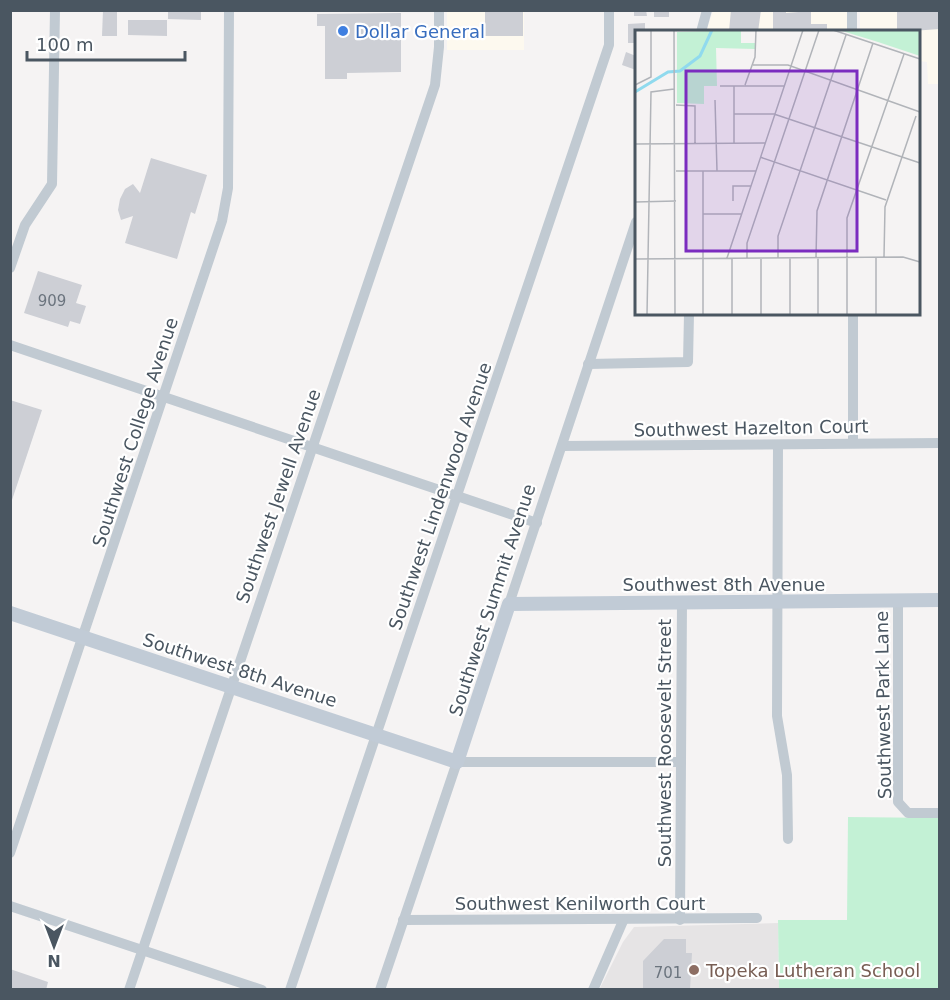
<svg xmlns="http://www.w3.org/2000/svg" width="950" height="1000" font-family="'DejaVu Sans',sans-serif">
<rect width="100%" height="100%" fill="#f5f3f3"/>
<g fill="#fdf9ef">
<rect x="447" y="11" width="77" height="39"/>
<polygon points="713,11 848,11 848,31 706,32"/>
<polygon points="860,11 939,11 939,84 928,84 927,62 919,61 918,32 860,31"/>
</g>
<polygon fill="#e6e4e5" points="778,923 779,989 599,990 623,942 634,927"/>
<polygon fill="#c3f1d5" points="848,817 939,818 939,989 779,989 778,920 847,920"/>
<g fill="#cdcfd5">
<polygon points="103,10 117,10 117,36 102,36"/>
<polygon points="168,10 201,10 201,20 168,19"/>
<rect x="485" y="10" width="38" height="26"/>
<polygon points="634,10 646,10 647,16 634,16"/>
<rect x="654" y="10" width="15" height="7"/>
<polygon points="731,10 761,10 758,32 729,31"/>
<polygon points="773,10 786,10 786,13 811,11 811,24 827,24 827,32 773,32"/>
<polygon points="897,10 940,10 940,29 897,32"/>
<polygon points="401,13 401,72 347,73 347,79 325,79 325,26 317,26 317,14"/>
<polygon points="128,20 167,20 167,36 128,35"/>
<polygon points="645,23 645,32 636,32 636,43 628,43 628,24"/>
<polygon points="626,52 636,56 636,70 622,65"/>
<polygon points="151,158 207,175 195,214 191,212 177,259 125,243 133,216 121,220 118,210 120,199 125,189 133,184 140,193"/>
<polygon points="38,271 82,285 76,303 86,306 80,324 70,321 68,327 24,313"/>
<polygon points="10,400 42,410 11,503 10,503"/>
<polygon points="664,939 686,939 686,953 692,953 690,990 643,990 643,961"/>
<polygon points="10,969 48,982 46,990 10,990"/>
</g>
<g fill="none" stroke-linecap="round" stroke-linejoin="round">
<g stroke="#c1cad2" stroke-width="10">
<polyline points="852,10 852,32"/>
<polyline points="701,32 707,10"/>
<polyline points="10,268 25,225 52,184 55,10"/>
<polyline points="853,314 853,443"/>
<polyline points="10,345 537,523"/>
<polyline points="588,364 688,362 689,314"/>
<polyline points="778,445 777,716 787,775 788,839"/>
<polyline points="562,446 940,443"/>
<polyline points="898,600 898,802 908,813 940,813"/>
<polyline points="509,604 636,222"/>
<polyline points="10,853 222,221 228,188 229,10"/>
<polyline points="10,906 262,990"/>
<polyline points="403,920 757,918"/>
<polyline points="680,920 682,602"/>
<polyline points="129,990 435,85 439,47 439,10"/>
<polyline points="290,990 609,45 609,10"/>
<polyline points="380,990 457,762 681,762"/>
<polyline points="593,990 623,921"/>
</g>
<polyline stroke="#c1cbd6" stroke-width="14" points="10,613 457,762 509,604 940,600"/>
</g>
<circle fill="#3f7fe0" stroke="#fff" stroke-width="2" cx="343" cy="31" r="6"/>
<circle fill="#8d6e63" stroke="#fff" stroke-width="2" cx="694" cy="970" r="6"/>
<g text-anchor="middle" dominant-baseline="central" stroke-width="4.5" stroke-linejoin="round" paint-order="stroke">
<g font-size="15" fill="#6b747e">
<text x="52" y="301">909</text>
<text x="668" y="973">701</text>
</g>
<g font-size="18" fill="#366cbe" stroke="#fff" text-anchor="start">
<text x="355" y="31">Dollar General</text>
</g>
<g font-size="18" fill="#4a5661" stroke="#fff">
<text transform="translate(751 428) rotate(-1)">Southwest Hazelton Court</text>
<text transform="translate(135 432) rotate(-72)">Southwest College Avenue</text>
<text transform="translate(278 496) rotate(-71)">Southwest Jewell Avenue</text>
<text transform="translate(440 496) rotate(-71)">Southwest Lindenwood Avenue</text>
<text x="724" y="584">Southwest 8th Avenue</text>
<text transform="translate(492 600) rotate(-72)">Southwest Summit Avenue</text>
<text transform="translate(240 670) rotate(18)">Southwest 8th Avenue</text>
<text transform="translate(883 705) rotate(-91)">Southwest Park Lane</text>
<text transform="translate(664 743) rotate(-90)">Southwest Roosevelt Street</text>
<text x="580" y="903">Southwest Kenilworth Court</text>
</g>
<g font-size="18" fill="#785e54" stroke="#fff" text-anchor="start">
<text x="706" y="970">Topeka Lutheran School</text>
</g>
</g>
<g transform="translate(635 30)">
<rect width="285" height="285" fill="#f5f3f3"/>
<path d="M106,0V13H120V19L81,18L82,56H69V74L42,73V2ZM204,0H285V26L243,12Z" fill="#c3f1d5"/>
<path fill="none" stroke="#90daee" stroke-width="3" d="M0,62L33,42L45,41L65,26L77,0"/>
<path fill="none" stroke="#b1b4b9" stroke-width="1.5" d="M39,0L40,285M198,0L285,29M118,35H153L285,82M0,55L16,47V0M110,55L120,27L121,0M85,56H149M80,70L82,141M41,75L60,76V113M99,84H139L285,133M99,113V56M0,114L130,113M125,127L251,170M41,141H121M68,141V285M98,171V156H116M0,172L41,171M68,184H106M241,227V285M249,227L250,177L281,86M92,228L168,0M112,228V213L184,0M143,228V206L211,5M155,228V285M181,228L182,181L238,13M183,228V285M0,229L268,227L285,232M97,229V285M12,285L16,62L39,59M126,285V228M212,285V188L269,24"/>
<path fill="#7b2cbf" fill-opacity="0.15" stroke="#7b2cbf" stroke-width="3" d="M51,41H222V221H51Z"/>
<rect width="285" height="285" fill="none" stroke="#4a5661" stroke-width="3"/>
</g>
<rect width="950" height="1000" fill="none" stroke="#4a5661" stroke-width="24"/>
<g transform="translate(54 946) rotate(180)" stroke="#ffffff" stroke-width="4.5" paint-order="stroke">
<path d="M0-4.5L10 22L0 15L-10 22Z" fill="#4a5661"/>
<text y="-9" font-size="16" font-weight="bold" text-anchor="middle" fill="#4a5661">N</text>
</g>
<path d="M27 51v9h158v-9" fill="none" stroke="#4a5661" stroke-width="3"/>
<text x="36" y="51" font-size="18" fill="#4a5661" stroke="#ffffff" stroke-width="4.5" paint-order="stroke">100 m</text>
</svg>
